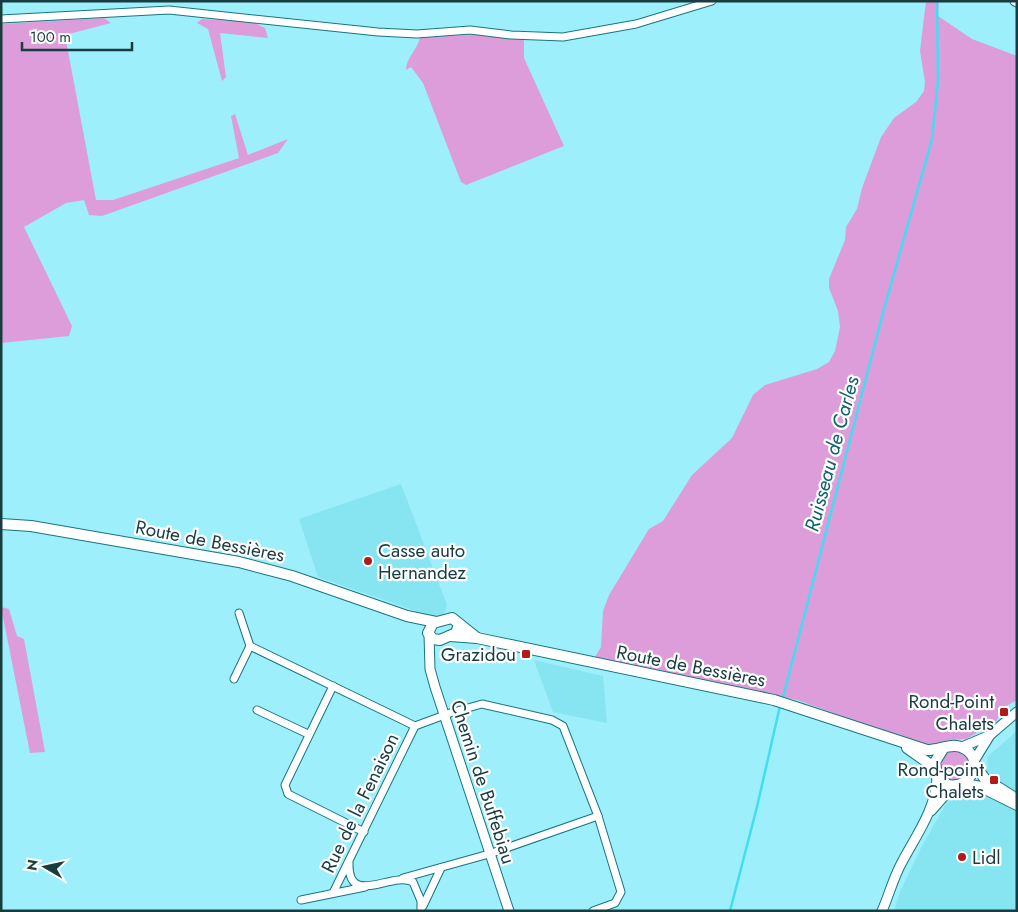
<svg xmlns="http://www.w3.org/2000/svg" width="1018" height="912" font-family="Jost,sans-serif">
<rect width="100%" height="100%" fill="#9ceffb"/>
<g fill="#86e5f1">
<polygon points="401,484 447,605 444,614 436,618 318,577 299,519"/>
<polygon points="534,660 603,676 607,723 553,712"/>
<polygon points="1017,731 1017,911 894,911 900,892 921,848 946,804 955,798 973,793 988,767 987,757"/>
</g>
<g fill="#dd9ddb">
<polygon points="926,1 939,1 938,16 972,39 1017,56 1017,700 1003,708 996,722 966,739 949,740 928,747 797,700 595,657 601,647 603,611 609,595 649,529 663,521 692,475 732,438 753,395 765,385 817,369 829,362 835,351 840,327 838,311 829,288 829,279 845,240 846,227 857,209 862,188 881,137 894,118 916,102 924,91 925,82 920,51"/>
<polygon points="104,18 111,23 65,35 96,200 113,200 239,158 231,116 235,114 248,155 288,139 278,153 102,216 89,215 84,200 66,203 24,227 72,326 69,336 1,343 1,24"/>
<polygon points="202,19 253,22 265,28 268,38 220,33 226,77 222,81 208,29 197,23"/>
<path d="M478,34L524,38V58L564,146L466,185L461,182L423,83L411,67L406,70C406,58 417,50 420,38Z"/>
<polygon points="1,607 9,609 17,636 24,639 45,752 30,753"/>
<circle cx="955" cy="766" r="15"/>
</g>
<g fill="none" stroke-linecap="round" stroke-linejoin="round">
<g stroke="#43ddf0" stroke-width="2.5">
<polyline points="782,701 884,309 932,139 938,81 937,1"/>
<polyline points="730,911 757,807 780,706"/>
</g>
<defs>
<g id="minor">
<polyline points="1,19 169,10 378,32 417,34 470,30 511,35 563,37 636,24 712,1"/>
<polyline points="239,613 250,646"/>
<polyline points="234,679 250,646 415,726"/>
<polyline points="333,686 285,785 288,794 364,832"/>
<polyline points="257,710 308,734"/>
<path d="M349,863C348,908 391,871 413,882L421,901V910"/>
<polyline points="403,878 489,854 598,816"/>
<polyline points="333,893 415,726 450,713 482,704 552,720 563,726 598,816 621,892 615,903 593,911"/>
<polyline points="301,900 365,887"/>
<polyline points="423,906 441,868"/>
</g>
<g id="tertiary">
<polyline points="1015,1 1017,2"/>
<polyline points="429,634 430,669 435,687 509,911"/>
<polyline points="962,747 988,736"/>
<polyline points="974,761 990,735 1017,712"/>
<polyline points="931,811 953,786"/>
<path d="M882,911C889,895 893,879 901,864C915,837 937,808 937,776"/>
</g>
<g id="secondary">
<polyline points="1,524 31,526 239,562 292,576 407,616 436,622"/>
<polyline points="459,624 456,633 440,640 433,639 428,633 433,623 452,618 477,638"/>
<path d="M450,636L477,638L774,700L927,750C939,750 951,743 961,747C986,756 972,790 948,785L937,776L935,762L943,749"/>
<polyline points="907,748 934,767"/>
<polyline points="975,765 985,779 1012,796"/>
<polyline points="964,784 981,787 1017,805"/>
</g>
</defs>
<use href="#minor" stroke="#187580" stroke-width="9"/>
<use href="#tertiary" stroke="#187580" stroke-width="11"/>
<use href="#secondary" stroke="#187580" stroke-width="12"/>
<use href="#minor" stroke="#fff" stroke-width="7"/>
<use href="#tertiary" stroke="#fff" stroke-width="9"/>
<use href="#secondary" stroke="#fff" stroke-width="10"/>
</g>
<g fill="#ad1b1b" stroke="#fff" stroke-width="2">
<circle cx="368" cy="561" r="5"/>
<rect x="521" y="649" width="10" height="10" rx="2.5"/>
<rect x="999" y="707" width="10" height="10" rx="2.5"/>
<rect x="989" y="775" width="10" height="10" rx="2.5"/>
<circle cx="962" cy="857" r="5"/>
</g>
<g text-anchor="middle" dominant-baseline="central" stroke-width="4.5" stroke-linejoin="round" paint-order="stroke">
<g font-size="19" fill="#193c41" stroke="#fff">
<text transform="translate(210 541) rotate(11)">Route de Bessières</text>
<text transform="translate(691 666) rotate(11)">Route de Bessières</text>
<text transform="translate(483 782) rotate(72)">Chemin de Buffebiau</text>
<text transform="translate(360 803) rotate(-64)">Rue de la Fenaison</text>
</g>
<g font-size="19" fill="#193c41" stroke="#fff" text-anchor="end">
<text x="378" y="550" text-anchor="start">Casse auto<tspan x="378" dy="22">Hernandez</tspan></text>
<text x="516" y="654">Grazidou</text>
<text x="994" y="701">Rond-Point<tspan x="994" dy="22">Chalets</tspan></text>
<text x="984" y="769">Rond-point<tspan x="984" dy="22">Chalets</tspan></text>
<text x="972" y="857" text-anchor="start">Lidl</text>
</g>
<g font-size="20" font-style="italic" fill="#0b636d" stroke="#fff">
<text transform="translate(832 454) rotate(-75)">Ruisseau de Carles</text>
</g>
</g>
<rect width="1018" height="912" fill="none" stroke="#193c41" stroke-width="5"/>
<g transform="translate(45 867) rotate(279)" stroke="#ffffff" stroke-width="4" paint-order="stroke">
<path d="M0-4L9 19L0 12L-9 19Z" fill="#193c41"/>
<text y="-8" font-size="14" font-weight="bold" text-anchor="middle" fill="#193c41">N</text>
</g>
<path d="M22 42v8h110v-8" fill="none" stroke="#193c41" stroke-width="2.5"/>
<text x="30" y="42" font-size="15" fill="#193c41" stroke="#ffffff" stroke-width="4" paint-order="stroke">100 m</text>
</svg>
